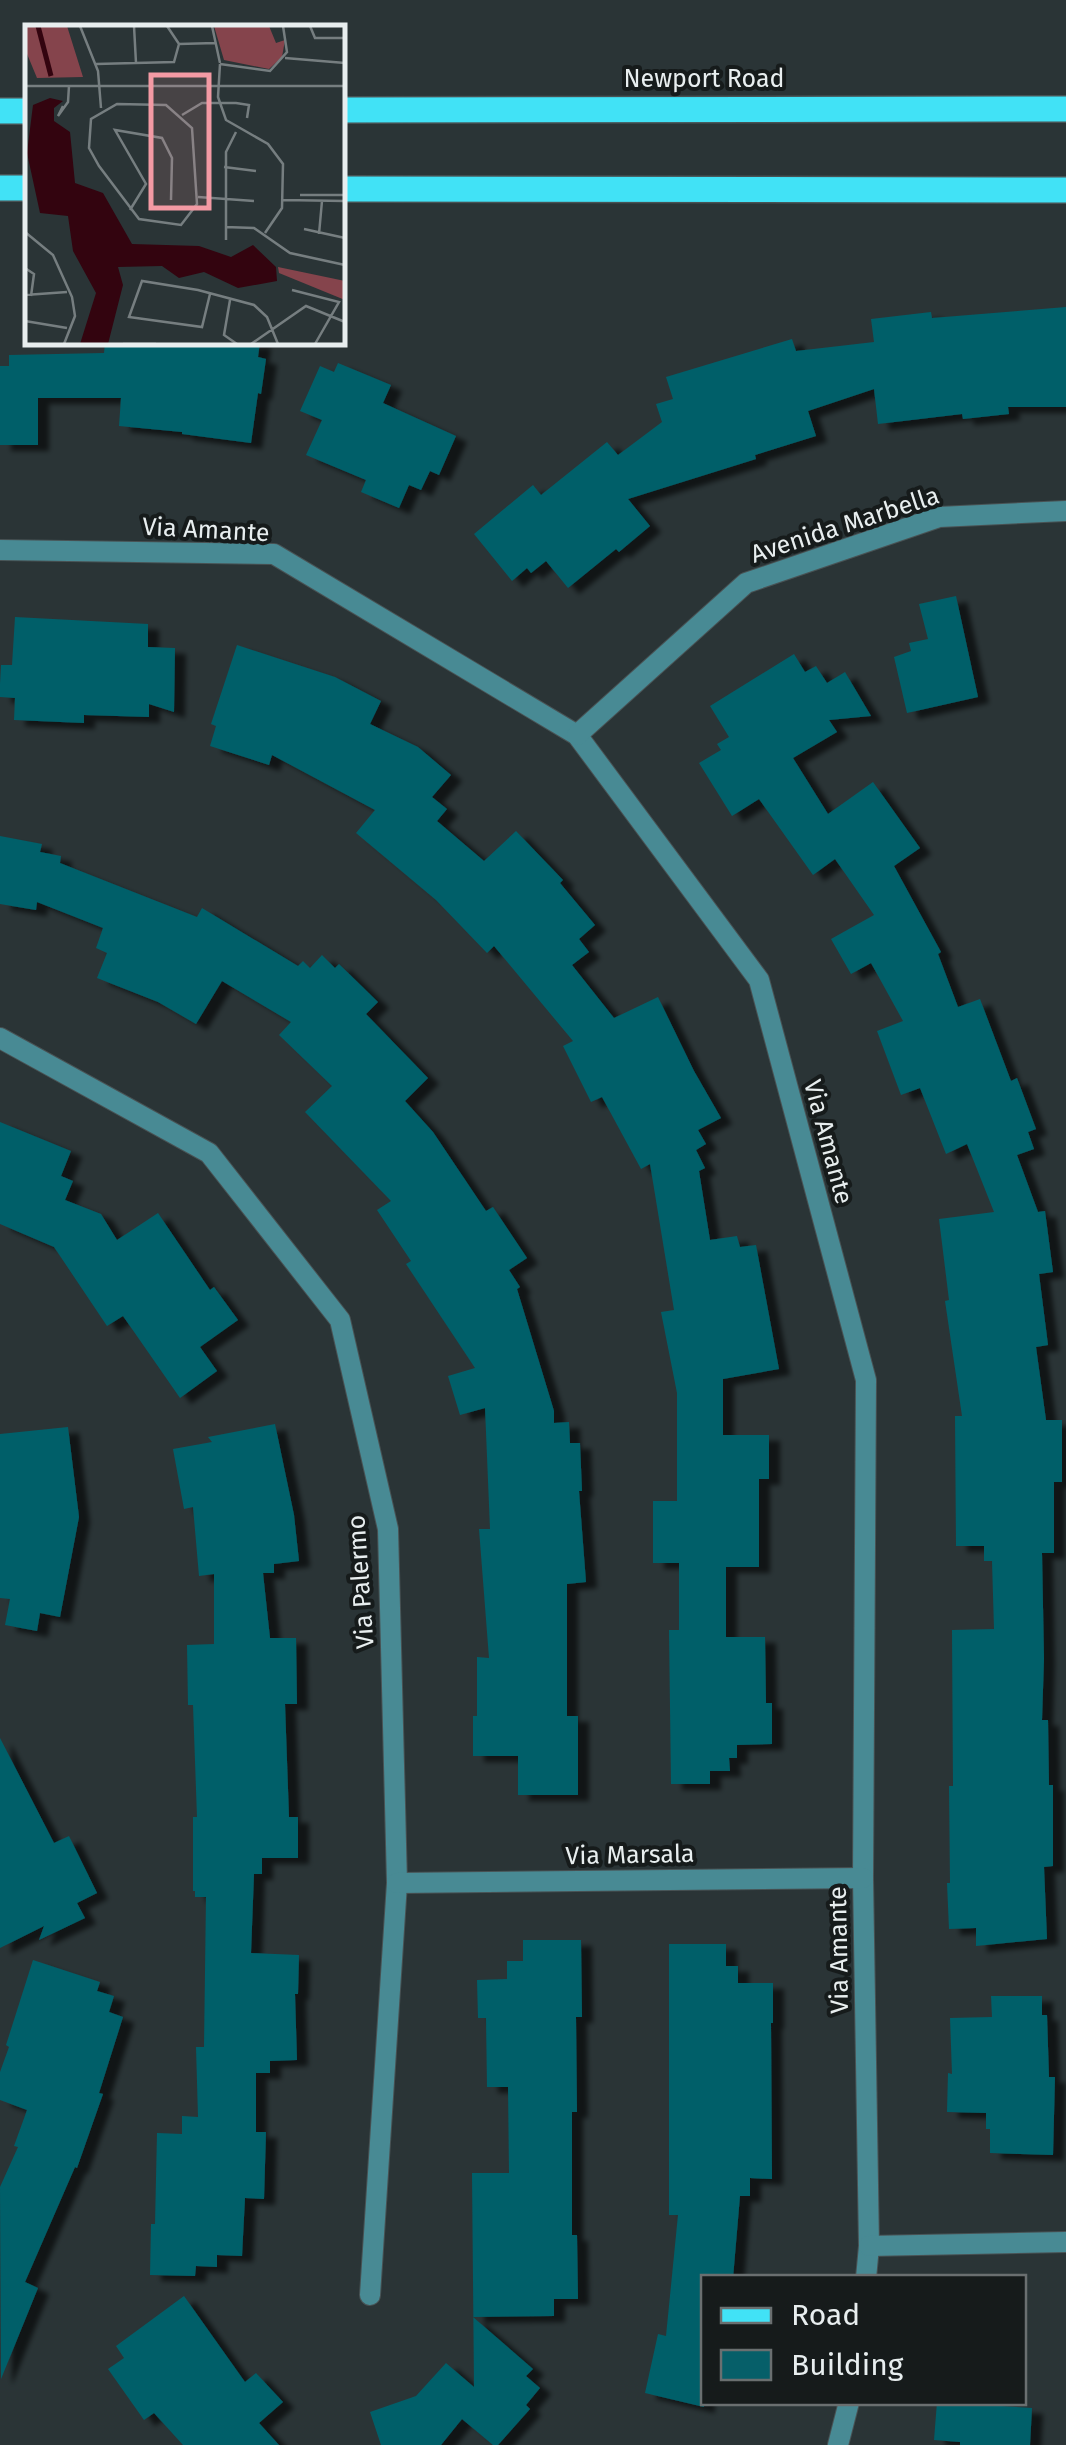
<svg xmlns="http://www.w3.org/2000/svg" width="1066" height="2445" font-family="'Fira Sans',sans-serif">
<defs>
<filter id="shadow"><feDropShadow dx="11" dy="6" stdDeviation="2.5" flood-color="#0009"/></filter>
</defs>
<rect width="100%" height="100%" fill="#2a3436"/>
<g fill="#065f69" filter="url(#shadow)">
<polygon points="1066,307 1066,407 1008,407 1009,414 963,419 962,414 878,424 874,389 808,411 816,436 755,455 756,459 628,499 650,526 619,552 616,549 568,588 546,561 531,573 527,568 512,581 474,534 533,485 541,495 607,442 618,455 662,422 656,404 673,399 666,377 792,339 796,351 874,342 871,319 931,312 932,318"/>
<polygon points="105,342 260,342 258,357 266,359 261,394 258,393 251,443 182,434 182,432 119,426 121,398 38,398 38,445 0,445 0,366 9,366 9,355 104,353"/>
<polygon points="338,363 391,385 383,403 456,436 439,475 430,471 421,490 409,485 399,508 361,492 366,480 306,455 322,420 300,411 320,366 334,372"/>
<polygon points="956,596 978,697 907,713 894,657 911,651 909,643 928,639 919,604"/>
<polygon points="15,617 148,624 148,647 175,648 174,712 149,704 149,717 84,715 84,723 14,720 15,698 0,697 0,684 1,665 12,665"/>
<polygon points="237,645 335,677 381,701 370,724 418,747 451,775 432,797 447,809 437,821 484,861 516,831 563,880 560,883 595,925 579,939 589,952 572,965 614,1018 658,997 694,1071 721,1118 698,1130 706,1144 696,1150 705,1168 699,1171 710,1240 737,1236 740,1247 756,1245 779,1369 723,1379 723,1435 769,1435 769,1479 759,1479 759,1567 726,1567 726,1637 765,1637 766,1703 772,1703 772,1744 737,1745 737,1758 729,1758 730,1771 710,1771 710,1784 671,1784 669,1630 679,1630 679,1563 653,1563 653,1501 677,1501 677,1393 661,1312 674,1310 650,1164 641,1169 602,1097 591,1102 563,1046 573,1041 494,946 487,953 436,900 356,833 375,810 272,755 269,765 210,746 216,726 211,724"/>
<polygon points="794,654 805,672 816,666 827,683 845,672 871,716 829,720 837,732 793,758 828,814 873,782 920,848 894,866 941,952 938,954 958,1007 980,999 1011,1081 1017,1078 1036,1129 1028,1132 1034,1149 1017,1155 1038,1212 1045,1211 1053,1272 1039,1274 1048,1345 1036,1347 1046,1420 1062,1420 1062,1482 1054,1482 1054,1553 1042,1553 1044,1659 1042,1720 1048,1720 1049,1785 1053,1785 1053,1866 1044,1867 1047,1939 976,1946 976,1928 949,1929 947,1883 950,1883 949,1786 953,1786 952,1630 994,1629 992,1561 984,1561 984,1546 956,1546 955,1416 962,1416 945,1301 949,1300 939,1219 994,1212 967,1144 946,1154 920,1088 901,1095 877,1031 903,1021 871,963 851,974 831,939 874,915 835,859 813,875 759,799 732,816 699,763 721,750 717,744 729,737 710,706"/>
<polygon points="0,836 42,844 40,852 61,856 60,863 197,917 202,908 298,966 303,961 310,968 322,955 335,968 339,964 378,1002 366,1014 428,1078 405,1101 433,1132 486,1211 493,1207 527,1258 509,1270 520,1287 517,1289 554,1411 554,1423 569,1422 570,1443 580,1443 582,1491 579,1491 586,1582 567,1584 567,1716 578,1716 578,1795 518,1795 518,1756 473,1756 473,1716 477,1716 477,1657 489,1658 479,1529 490,1529 485,1408 460,1415 448,1376 475,1368 406,1264 411,1261 377,1210 391,1201 305,1112 332,1086 279,1035 291,1022 222,981 196,1024 158,1002 97,978 107,953 96,948 103,928 37,902 36,910 0,904"/>
<polygon points="0,1122 71,1151 61,1176 73,1181 65,1200 101,1214 117,1240 158,1213 210,1290 214,1287 238,1320 200,1347 217,1371 180,1398 123,1316 107,1326 54,1247 0,1224"/>
<polygon points="275,1424 294,1515 299,1561 274,1564 274,1573 263,1573 270,1638 296,1638 297,1704 285,1704 289,1817 298,1817 298,1858 262,1858 262,1874 254,1874 251,1953 299,1955 298,1994 295,1994 297,2060 270,2061 270,2073 256,2073 256,2132 266,2132 264,2199 245,2198 242,2256 217,2255 217,2267 196,2266 195,2276 150,2275 151,2224 155,2224 157,2133 182,2134 182,2116 198,2117 196,2047 204,2047 206,1897 195,1897 195,1891 193,1891 193,1817 197,1817 193,1705 188,1705 187,1645 214,1644 214,1574 199,1576 193,1507 184,1509 173,1449 212,1442 208,1437"/>
<polygon points="68,1427 79,1517 60,1617 40,1613 37,1631 5,1625 10,1599 0,1598 0,1434"/>
<polygon points="0,1738 54,1843 69,1836 97,1893 77,1903 85,1918 39,1940 44,1926 0,1948"/>
<polygon points="523,1940 581,1940 582,2017 576,2017 577,2112 572,2112 572,2235 577,2235 578,2299 554,2299 554,2316 473,2317 533,2369 526,2376 540,2388 526,2405 530,2409 498,2445 493,2445 462,2419 441,2445 381,2445 370,2412 416,2396 446,2363 474,2387 472,2173 509,2173 508,2087 487,2087 486,2018 478,2018 477,1980 507,1979 507,1961 523,1961"/>
<polygon points="669,1944 726,1944 726,1966 738,1966 738,1983 773,1983 773,2023 771,2023 772,2179 750,2178 750,2196 740,2196 733,2278 704,2278 704,2407 645,2393 658,2334 666,2336 678,2215 669,2215"/>
<polygon points="33,1960 100,1982 97,1991 114,1996 109,2012 123,2017 99,2093 103,2094 77,2168 75,2167 25,2282 38,2288 1,2379 0,2187 18,2147 14,2146 27,2110 0,2100 0,2072 9,2047 6,2045"/>
<polygon points="991,1996 1042,1996 1042,2015 1047,2015 1049,2077 1055,2077 1053,2155 990,2153 990,2129 986,2129 986,2113 947,2112 948,2073 952,2074 950,2018 992,2017"/>
<polygon points="184,2296 245,2382 256,2373 283,2402 259,2423 279,2445 183,2445 154,2413 144,2420 108,2369 124,2358 116,2346"/>
<polygon points="937,2402 1032,2408 1030,2445 960,2445 960,2442 934,2440"/>
</g>
<g fill="none" stroke-linecap="round" stroke-linejoin="round">
<defs>
<g id="street">
<polyline points="0,550 274,554 577,735 759,980 866,1380 863,1878 869,2246 866,2278"/>
<polyline points="577,735 746,583 939,517 1066,511"/>
<polyline points="0,1038 209,1153 340,1320 388,1529 397,1883 370,2295"/>
<polyline points="397,1883 863,1878"/>
<polyline points="869,2246 1066,2242"/>
<polyline points="838,2445 849,2402"/>
</g>
<g id="primary">
<polyline points="342,110 1066,109"/>
<polyline points="0,111 28,111"/>
<polyline points="0,188 28,188"/>
<polyline points="342,189 1066,190"/>
</g>
</defs>
<use href="#street" stroke="#485254" stroke-width="22"/>
<use href="#primary" stroke="#485254" stroke-width="28"/>
<use href="#street" stroke="#488a94" stroke-width="20"/>
<use href="#primary" stroke="#41e2f6" stroke-width="25"/>
</g>
<g text-anchor="middle" dominant-baseline="central" stroke-width="8" stroke-linejoin="round" paint-order="stroke">
<g font-size="25" fill="#e8eeef" stroke="#161b1b">
<text x="704" y="79">Newport Road</text>
<text transform="translate(845 525) rotate(-18)">Avenida Marbella</text>
<text transform="translate(206 530) rotate(3)">Via Amante</text>
<text transform="translate(828 1142) rotate(75)">Via Amante</text>
<text transform="translate(361 1582) rotate(-94)">Via Palermo</text>
<text transform="translate(630 1855) rotate(-1)">Via Marsala</text>
<text transform="translate(839 1950) rotate(-91)">Via Amante</text>
</g>
</g>
<g transform="translate(25 25)">
<rect width="320" height="320" fill="#2a3436"/>
<path d="M0,1H42L58,52L12,53L0,24ZM189,1H244L251,18L260,15L257,32L244,44L199,35ZM253,242L320,256V275L254,248Z" fill="#85444c"/>
<path d="M25,73L38,76L29,83V96L45,107L50,158L78,168L107,219L174,221L206,232L228,220L251,242L252,256L213,263L179,247L154,253L137,241L93,242L98,260L83,319H55L71,268L48,226L43,191L15,188L2,128L8,80Z" fill="#33040f"/>
<path fill="none" stroke="#33040f" stroke-width="5" d="M13,1L26,51"/>
<path fill="none" stroke="#767e80" stroke-width="2.5" d="M55,1L73,46L76,83M109,1L111,38M142,1L154,19L191,18M187,1L195,38M285,1L290,13H320M260,33L320,38M71,39L149,37L154,19M195,39L193,72L201,95L243,119L258,139L257,183L240,208M195,39L245,46L262,27L258,1M0,61H320M92,79L141,80L167,103L172,179L156,200L114,194L74,141L64,123L66,94ZM38,81L33,91L43,77L44,61M157,90L177,78H211L224,80L222,93M199,142L231,146M275,170H320M173,172L229,176M258,175L320,176M105,185L121,159L90,105L137,113L147,133L146,175M200,202L229,203L265,228L320,240M279,204L320,213M0,207L28,230L47,272L50,291L39,319M294,209L297,176M201,215V127L211,107M0,243L9,249L6,271M267,265L314,277L290,319M185,269L177,302L104,292L117,256L173,265L229,280L242,292L253,319M0,270L42,267M205,275L199,310L212,319M0,296L42,303M98,319H131M226,319L281,281L320,297"/>
<path fill="#f49aa4" fill-opacity="0.15" stroke="#f49aa4" stroke-width="5" d="M126,50H184V183H126Z"/>
<rect width="320" height="320" fill="none" stroke="#e8eeef" stroke-width="5"/>
</g>
<rect x="701" y="2275" width="325" height="130" fill="#161b1b" stroke="#6a6f70" stroke-width="2.5"/>
<rect x="721" y="2308" width="50" height="15" fill="#41e2f6" stroke="#6a6f70" stroke-width="2.5"/>
<text x="791" y="2325" font-size="30" fill="#e8eeef">Road</text>
<rect x="721" y="2350" width="50" height="30" fill="#065f69" stroke="#6a6f70" stroke-width="2.5"/>
<text x="791" y="2375" font-size="30" fill="#e8eeef">Building</text>
</svg>
